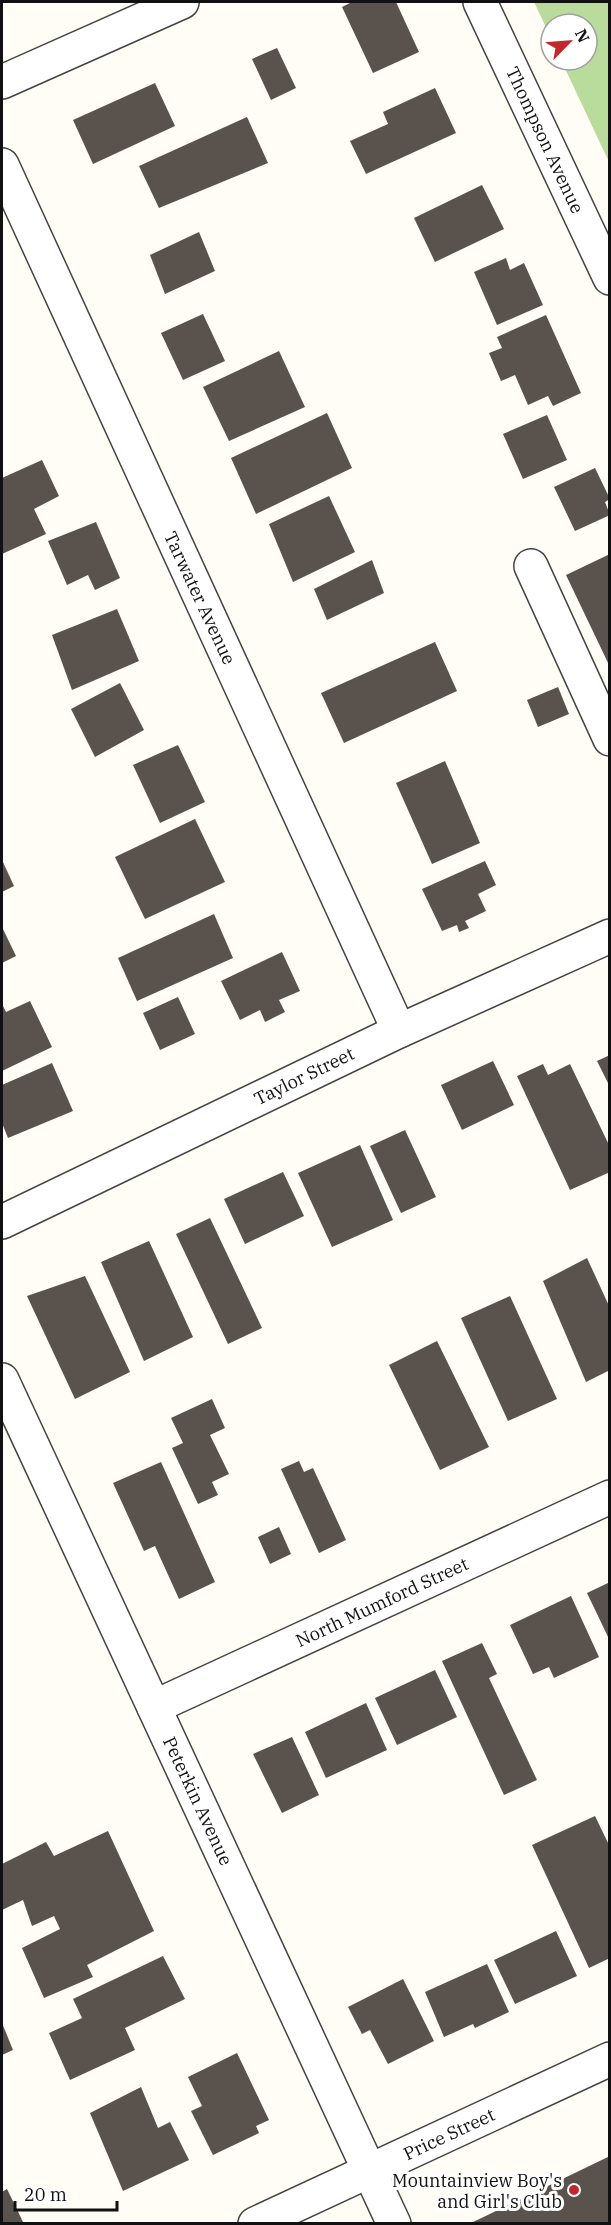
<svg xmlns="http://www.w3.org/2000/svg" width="611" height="2225" font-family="'IBM Plex Serif',serif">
<rect width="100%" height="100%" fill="#fffdf5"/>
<polygon fill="#b9dc9c" points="534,2 609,2 609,162 561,60 587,60 587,24 551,24 551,38"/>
<g fill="#5a524d">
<polygon points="352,2 396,2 419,52 373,73 342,7"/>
<polygon points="277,48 296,88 271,100 252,59"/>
<polygon points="155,83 175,126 93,164 73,120"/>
<polygon points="435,88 456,133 366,174 350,141 388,124 383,112"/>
<polygon points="247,117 268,163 159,208 139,166"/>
<polygon points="482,185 504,229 435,262 414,218"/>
<polygon points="199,232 215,271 165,294 150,255"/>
<polygon points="506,258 510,270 524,263 543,305 497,325 474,272"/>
<polygon points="203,314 225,361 183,380 161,333"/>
<polygon points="546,315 581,393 553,406 548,396 528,405 515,375 501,381 489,353 502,348 497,337"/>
<polygon points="279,351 305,407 229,441 203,387"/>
<polygon points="327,413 352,468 256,514 231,458"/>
<polygon points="547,415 567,460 523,479 503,434"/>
<polygon points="42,460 59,496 34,509 46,534 2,554 2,478"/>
<polygon points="595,468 610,499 605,502 610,515 575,531 554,487"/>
<polygon points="329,496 355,552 293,582 269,524"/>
<polygon points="96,522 120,578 95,590 88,575 67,585 48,541"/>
<polygon points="610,554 610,667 566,575"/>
<polygon points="372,560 384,593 327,620 314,589"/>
<polygon points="117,609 139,661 72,690 52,635"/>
<polygon points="435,642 457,691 344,743 321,693"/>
<polygon points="120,683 144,730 95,757 71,709"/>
<polygon points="558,687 569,714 538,727 527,700"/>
<polygon points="178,745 205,802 160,823 133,765"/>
<polygon points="445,761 480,843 432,864 396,783"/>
<polygon points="195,819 225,882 145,919 115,857"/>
<polygon points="2,860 14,886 2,892"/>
<polygon points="485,861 496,885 478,894 486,911 465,921 469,928 459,932 457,925 442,931 422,889"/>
<polygon points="214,914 233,958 137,1001 118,958"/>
<polygon points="2,927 16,956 2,963"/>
<polygon points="282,952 300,991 279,1000 285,1012 265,1022 260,1010 240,1020 221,981"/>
<polygon points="178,997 195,1034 160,1050 143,1013"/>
<polygon points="30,1001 52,1047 2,1071 2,1004 6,1012"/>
<polygon points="610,1055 610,1087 597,1061"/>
<polygon points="493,1061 514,1105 462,1130 441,1085"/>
<polygon points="52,1063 73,1111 8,1138 2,1123 2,1085"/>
<polygon points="543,1064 548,1075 570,1064 610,1147 610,1172 570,1190 517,1076"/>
<polygon points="405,1130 436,1197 401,1213 370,1146"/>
<polygon points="360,1145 393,1220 332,1247 298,1173"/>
<polygon points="283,1172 304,1216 245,1244 224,1199"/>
<polygon points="210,1218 262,1328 228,1344 176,1234"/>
<polygon points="149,1241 193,1337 144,1361 101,1262"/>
<polygon points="587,1258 610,1308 610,1370 586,1382 543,1281"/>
<polygon points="85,1276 130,1372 75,1399 27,1296"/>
<polygon points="510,1296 557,1399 508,1421 461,1318"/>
<polygon points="437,1341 489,1447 440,1470 389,1365"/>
<polygon points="212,1399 225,1428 210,1435 229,1474 212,1482 218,1495 198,1504 172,1448 183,1443 171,1418"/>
<polygon points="299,1461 304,1472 313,1468 346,1540 319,1553 281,1469"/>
<polygon points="161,1462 215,1582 179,1599 155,1546 144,1551 113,1483"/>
<polygon points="279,1527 291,1554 270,1564 258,1537"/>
<polygon points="610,1582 610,1641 587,1593"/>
<polygon points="571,1596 599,1657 554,1678 549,1667 533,1674 510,1625"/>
<polygon points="482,1643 497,1674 489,1678 537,1780 504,1795 442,1661"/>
<polygon points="435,1670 457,1717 397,1745 375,1698"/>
<polygon points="366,1703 387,1750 326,1778 305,1732"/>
<polygon points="292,1737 319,1795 282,1813 253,1754"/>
<polygon points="595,1816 610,1847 610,1958 589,1968 532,1845"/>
<polygon points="108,1831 154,1931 87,1965 93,1977 44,1998 22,1948 60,1929 54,1916 32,1926 23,1900 2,1910 2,1864 46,1842 54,1856"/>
<polygon points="556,1931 577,1976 515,2004 494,1960"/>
<polygon points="163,1956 185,1999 125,2028 135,2050 70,2080 49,2033 82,2018 73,1999"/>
<polygon points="487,1964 509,2012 475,2028 473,2024 444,2037 425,1992"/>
<polygon points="403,1979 434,2041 388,2064 370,2030 362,2034 348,2007"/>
<polygon points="2,2023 13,2050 2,2055"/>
<polygon points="237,2053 269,2120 256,2126 259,2133 213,2155 191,2111 202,2106 188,2077"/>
<polygon points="141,2087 158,2128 170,2122 189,2160 123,2191 90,2113"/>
<polygon points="610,2156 610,2224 469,2224"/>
<polygon points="7,2189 24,2224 2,2224 2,2192"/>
</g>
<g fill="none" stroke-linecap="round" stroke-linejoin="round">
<defs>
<g id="minor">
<polyline points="480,2 610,278"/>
<polyline points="2,82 182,2"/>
<polyline points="2,165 399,1031"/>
<polyline points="531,566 610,739"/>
<polyline points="2,1222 399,1031 610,936"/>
<polyline points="2,1380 394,2224"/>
<polyline points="154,1707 610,1497"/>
<polyline points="255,2224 610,2059"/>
</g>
</defs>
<use href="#minor" stroke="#444" stroke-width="36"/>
<use href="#minor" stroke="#fff" stroke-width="33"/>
</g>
<circle fill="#c4262e" stroke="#fff" stroke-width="2" cx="574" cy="2190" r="6"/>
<g text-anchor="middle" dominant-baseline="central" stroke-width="6" stroke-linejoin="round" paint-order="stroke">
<g font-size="18" fill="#111" stroke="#fff">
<text transform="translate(545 140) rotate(65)">Thompson Avenue</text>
<text transform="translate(200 598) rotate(65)">Tarwater Avenue</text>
<text transform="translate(304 1076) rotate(-26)">Taylor Street</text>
<text transform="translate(382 1602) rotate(-25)">North Mumford Street</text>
<text transform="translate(198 1801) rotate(65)">Peterkin Avenue</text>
<text transform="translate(449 2134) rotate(-25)">Price Street</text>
</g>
<g font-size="18" fill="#111" stroke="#fff" text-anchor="end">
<text x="562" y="2180">Mountainview Boy's<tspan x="562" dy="21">and Girl's Club</tspan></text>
</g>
</g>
<rect width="611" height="2225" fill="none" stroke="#111111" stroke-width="6"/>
<g transform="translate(569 42) rotate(65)"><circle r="28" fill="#ffffff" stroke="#a0a0a0" stroke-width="1.5"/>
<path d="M0-4.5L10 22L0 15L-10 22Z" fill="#c4262e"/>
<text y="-9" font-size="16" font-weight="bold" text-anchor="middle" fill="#111111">N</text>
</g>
<path d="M15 2201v9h102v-9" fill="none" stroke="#111111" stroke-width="3"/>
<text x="24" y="2201" font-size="18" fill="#111111" stroke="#ffffff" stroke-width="4.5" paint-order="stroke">20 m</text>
</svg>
